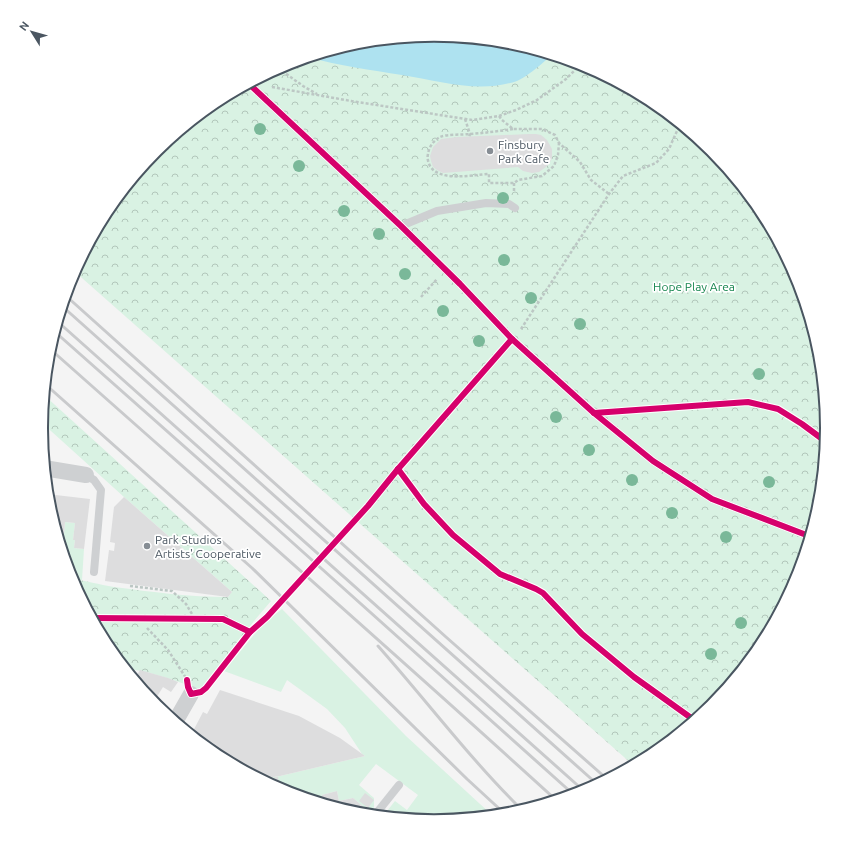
<svg xmlns="http://www.w3.org/2000/svg" width="867" height="856" font-family="Ubuntu,sans-serif">
<defs>
<pattern id="forest-crowns" width="20" height="18" patternUnits="userSpaceOnUse"><rect width="20" height="18" fill="#d9f2e3"/><path d="M2 6a3 3 0 1 1 6 0M12 15a3 3 0 1 1 6 0" fill="none" stroke="#b2c7bb"/></pattern>
</defs>
<rect width="100%" height="100%" fill="#f4f4f4"/>
<g fill="#d9f2e3">
<polygon points="65,522 75,523 73,540 75,540 74,548 84,549 82,580 71,579 70,578 57,533 64,534"/>
<polygon points="282,609 406,736 492,815 433,821 383,816 395,801 407,810 418,795 376,764 359,785 374,798 374,807 371,813 353,798 339,801 337,791 322,795 323,803 312,800 312,797 305,798 283,791 260,779 280,776 365,756 362,754 345,728 327,709 287,680 281,692 224,671 264,623"/>
</g>
<g fill="url(#forest-crowns)">
<polygon points="434,35 510,43 584,65 652,101 712,150 760,210 797,278 819,352 826,428 819,505 796,579 760,647 711,706 652,755 633,765 74,271 107,209 156,150 215,101 283,65 357,43"/>
<path d="M44,395L271,601L254,621L201,690C176,681 152,671 125,669L107,646L71,579C86,580 99,585 114,587C152,592 190,597 228,597L232,592L124,497L41,422Z"/>
</g>
<path fill="#aee2f0" d="M434,35L510,43L551,55C545,62 525,78 517,81C479,94 440,81 402,75C371,70 339,66 309,57L357,43Z"/>
<g fill="#ddddde">
<polygon points="529,134 536,134 541,135 547,140 552,149 552,158 549,164 546,167 539,172 532,173 523,171 518,167 443,173 437,170 433,167 431,161 430,156 433,147 441,139 457,137"/>
<polygon points="47,494 90,499 84,549 74,548 75,540 73,540 75,523 65,522 64,534 57,533 48,504"/>
<polygon points="124,497 232,592 228,597 105,581 109,550 114,551 115,543 110,542 114,507"/>
<polygon points="140,670 168,678 178,682 171,692 163,687 153,703 134,680"/>
<polygon points="220,690 299,716 340,738 365,756 280,776 260,779 215,755 191,735 203,712 207,714"/>
<polygon points="278,777 280,789 264,781 264,779"/>
<polygon points="337,791 339,801 353,798 371,813 369,815 357,813 323,803 322,795"/>
<polygon points="365,793 374,800 368,808 359,801"/>
</g>
<g fill="none" stroke-linecap="round" stroke-linejoin="round">
<g stroke="#bcc7c4" stroke-width="2.5" stroke-dasharray="3 2" stroke-linecap="butt">
<polyline points="278,68 303,86 317,94"/>
<polyline points="272,87 351,101 472,120 499,116 516,110 537,100 566,79 581,64"/>
<polyline points="499,116 502,120 513,129 542,129 555,135 559,143 580,162 591,180 609,194"/>
<polyline points="465,119 470,134 469,137"/>
<path d="M513,129C499,131 485,133 470,134C462,135 447,134 440,137C433,141 429,147 428,154C427,158 428,162 430,166C440,182 472,175 489,174V183H514L518,180L542,176L554,166L558,155L559,143"/>
<polyline points="514,183 514,193"/>
<polyline points="421,297 437,279"/>
<polyline points="521,329 609,194 623,176 656,163 669,149 680,124"/>
<polyline points="130,586 172,591 186,604 195,619"/>
<polyline points="147,628 168,650 186,678"/>
</g>
<g stroke="#ced0d2" stroke-width="8">
<polyline points="248,83 401,226 460,284 512,339 594,413 653,461 712,499 809,536"/>
<polyline points="401,226 437,211 486,203 509,204 515,208"/>
<polyline points="86,475 94,480 101,490 94,572"/>
<polyline points="375,815 399,785"/>
</g>
<g stroke="#ced0d2" stroke-width="16">
<polyline points="44,468 86,475"/>
<polyline points="175,722 191,694"/>
</g>
<g stroke="#c9cacc" stroke-width="3">
<polyline points="65,295 446,637 607,779"/>
<polyline points="62,306 597,784"/>
<polyline points="57,321 584,791"/>
<polyline points="54,331 274,526 573,794"/>
<path d="M49,348C218,498 388,647 556,800"/>
<polyline points="45,384 252,568 467,779 505,814"/>
<path d="M378,646C426,700 470,759 522,810"/>
</g>
<defs>
<g id="cycleway">
<polyline points="248,83 401,226 460,284 512,339 594,413 653,461 712,499 809,536"/>
<polyline points="594,413 748,402 778,409 802,424 825,441"/>
<polyline points="398,469 424,504 453,535 500,574 536,589 543,593 582,634 634,677 694,720"/>
<polyline points="91,618 223,619 250,632"/>
<polyline points="187,680 188,687 191,694 201,692 206,688 250,632 267,617 368,506 398,469 512,339"/>
</g>
</defs>
<use href="#cycleway" stroke="#fff" stroke-width="8"/>
<use href="#cycleway" stroke="#d6006c" stroke-width="6"/>
</g>
<g fill="#7ab899">
<circle cx="260" cy="129" r="6"/>
<circle cx="299" cy="166" r="6"/>
<circle cx="503" cy="198" r="6"/>
<circle cx="344" cy="211" r="6"/>
<circle cx="379" cy="234" r="6"/>
<circle cx="504" cy="260" r="6"/>
<circle cx="405" cy="274" r="6"/>
<circle cx="531" cy="298" r="6"/>
<circle cx="443" cy="311" r="6"/>
<circle cx="580" cy="324" r="6"/>
<circle cx="479" cy="341" r="6"/>
<circle cx="759" cy="374" r="6"/>
<circle cx="556" cy="417" r="6"/>
<circle cx="589" cy="450" r="6"/>
<circle cx="632" cy="480" r="6"/>
<circle cx="769" cy="482" r="6"/>
<circle cx="672" cy="513" r="6"/>
<circle cx="726" cy="537" r="6"/>
<circle cx="741" cy="623" r="6"/>
<circle cx="711" cy="654" r="6"/>
</g>
<g fill="#868d94" stroke="#fff" stroke-width="1.5">
<circle cx="490" cy="151" r="4"/>
<circle cx="147" cy="546" r="4"/>
</g>
<g text-anchor="middle" dominant-baseline="central" stroke-width="3.5" stroke-linejoin="round" paint-order="stroke">
<g font-size="12" fill="#4a5661" stroke="#fff" text-anchor="start">
<text x="498" y="144">Finsbury<tspan x="498" dy="14">Park Cafe</tspan></text>
<text x="155" y="539">Park Studios<tspan x="155" dy="14">Artists' Cooperative</tspan></text>
</g>
<g font-size="12" fill="#17864f" stroke="#fff">
<text x="694" y="286">Hope Play Area</text>
</g>
</g>
<path d="M0 0H867V856H0ZM48 428a386 386 0 1 1 772 0a386 386 0 1 1-772 0Z" fill="#fff" fill-rule="evenodd"/>
<path fill="none" stroke="#4a5661" stroke-width="2" d="M48 428a386 386 0 1 1 772 0a386 386 0 1 1-772 0Z"/>
<g transform="translate(32 32) rotate(307)" stroke="#ffffff" stroke-width="3" paint-order="stroke">
<path d="M0-3L7 15L0 10L-7 15Z" fill="#4a5661"/>
<text y="-6" font-size="11" font-weight="bold" text-anchor="middle" fill="#4a5661">N</text>
</g>
</svg>
